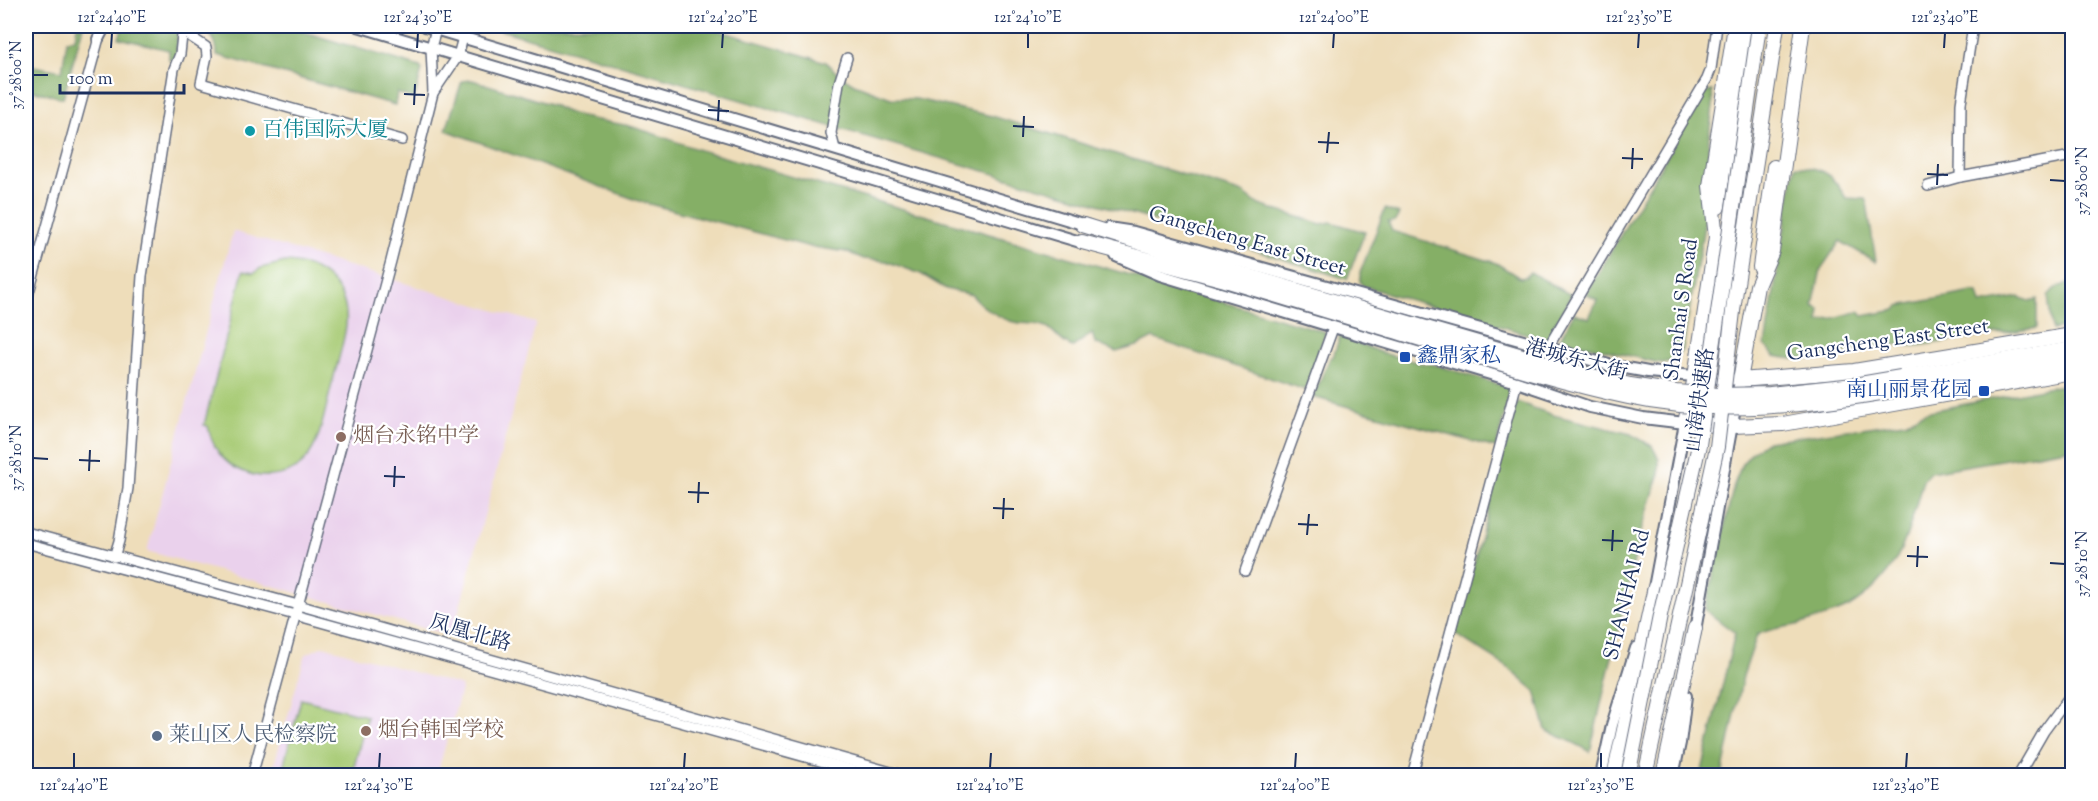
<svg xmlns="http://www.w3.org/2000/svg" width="2098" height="801" font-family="'Sorts Mill Goudy','Noto Serif SC',serif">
<rect width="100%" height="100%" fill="#fff"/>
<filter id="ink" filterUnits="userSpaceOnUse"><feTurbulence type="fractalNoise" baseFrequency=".0167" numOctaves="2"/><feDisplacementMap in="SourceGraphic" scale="12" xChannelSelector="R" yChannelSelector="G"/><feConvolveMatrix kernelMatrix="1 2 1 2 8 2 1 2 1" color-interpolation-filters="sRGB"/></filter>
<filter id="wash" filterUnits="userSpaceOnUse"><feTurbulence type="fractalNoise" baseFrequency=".008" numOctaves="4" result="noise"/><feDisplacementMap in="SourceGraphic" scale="24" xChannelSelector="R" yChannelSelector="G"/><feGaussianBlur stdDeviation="1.35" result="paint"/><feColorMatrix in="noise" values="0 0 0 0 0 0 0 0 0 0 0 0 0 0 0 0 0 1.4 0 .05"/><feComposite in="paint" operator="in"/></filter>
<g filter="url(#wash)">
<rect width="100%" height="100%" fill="#eeddba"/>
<g fill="#ead1ec">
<polygon points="233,231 536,323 452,636 147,551"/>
<polygon points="323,646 462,686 437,775 271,776 305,655"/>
</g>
<g fill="#a7cb74" stroke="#617d69" stroke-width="1.5">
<path d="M285,262C320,263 350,288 346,326C343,348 335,370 330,392C323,417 320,450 298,467C283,478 259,479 242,471C223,464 211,445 208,426L204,425L243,271L254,273L261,268Z"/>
<polygon points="301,699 367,716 352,775 281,775"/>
</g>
<g fill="#85af66" stroke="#506f62" stroke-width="1.5">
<polygon points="77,26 83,26 63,98 26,89 26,65 62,71 67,40 75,38"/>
<polygon points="123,26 178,26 176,60 169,60 169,50 119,38"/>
<path d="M195,26H284L420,67L422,70L415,96L412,98L397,93L395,105L217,55C217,37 210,34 195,26Z"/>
<polygon points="487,26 703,26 826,62 838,74 854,84 891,98 916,99 992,116 1243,193 1259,205 1321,224 1331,222 1365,232 1347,279 1221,240"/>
<path d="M472,80L553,105C576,119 599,120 625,125C650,131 675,142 700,150L1326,332L1305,390L1153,338L1137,346L1116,352L1095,343L1092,333L1073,347C1059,342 1056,332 1047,327C1035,322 1022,325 1010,321C996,316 980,306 972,295L946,289L921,274L886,261L864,259L847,252L807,246L642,202L446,130L462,81Z"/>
<polygon points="1712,91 1713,106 1709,137 1705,220 1683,348 1675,360 1663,363 1655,362 1560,339 1574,313 1589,318 1597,300 1586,294 1704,93"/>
<path d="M1795,166C1826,168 1830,173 1846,198L1865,199L1867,203L1876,262L1840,241L1821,269L1813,306L1820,309L1819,322L1860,311L1863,316L1896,310L1899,306L1973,292L1978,293L1981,304L2018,297L2030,301L2037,299V328L1916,346L1886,344L1814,358L1793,359L1774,356L1765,345Z"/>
<polygon points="1385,209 1399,214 1395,221 1388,222 1392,231 1496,263 1520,278 1526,277 1530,272 1571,295 1548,338 1544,339 1363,286 1360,282 1360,273"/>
<polygon points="2072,281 2072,326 2052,330 2048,296 2054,289"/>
<polygon points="1340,336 1382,353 1420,363 1436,365 1511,388 1496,448 1313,397 1330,358 1333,357"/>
<path d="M2072,383V448L1930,472L1923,480C1908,533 1901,576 1849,607C1838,613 1823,617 1810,621C1793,628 1773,626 1757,635L1743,676L1722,775H1701L1735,633L1705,610L1734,485L1742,464L1753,451L1768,441L1905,422L1925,412Z"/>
<path d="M1517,402L1553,415L1631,434L1652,446L1659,459V476L1640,534L1590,752C1576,742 1561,738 1546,730L1535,691L1506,666L1455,634Z"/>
</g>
</g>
<g filter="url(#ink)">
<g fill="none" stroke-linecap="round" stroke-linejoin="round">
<defs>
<g id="minor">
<polyline points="182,31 206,47 207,56 201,83 402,140"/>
<polyline points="433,93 431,47 437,26"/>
<polyline points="835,149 831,133 839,83 847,58"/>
<polyline points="1960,177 1961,103 1973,26"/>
<polyline points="1928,186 1960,177 2072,156"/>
<polyline points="26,303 100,34"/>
<polyline points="1547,349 1707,79 1711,69 1717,26"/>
<polyline points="26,532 298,605 905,776"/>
<polyline points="26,543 295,615 874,776"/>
<polyline points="114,557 119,541 128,488 142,276 174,69 180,54 183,26"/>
<polyline points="1245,571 1333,328"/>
<polyline points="252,776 391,261 433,93 458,56 466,26"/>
<polyline points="1412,776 1517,382"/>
<polyline points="2018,776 2044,731 2072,693"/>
</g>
<g id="major">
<polyline points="358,26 1087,244"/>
<polyline points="425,26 1089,226"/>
<polyline points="98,39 105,26"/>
<polyline points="1108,228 1134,232 1609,365 1648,372 1740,380 1694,636"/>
<polyline points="1116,256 1160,275 1517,382 1590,407 1643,418 1685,423 1653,593"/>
<polyline points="1601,776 1612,725 1636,648"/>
<polyline points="1673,776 1680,743 1686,696"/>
</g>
<g id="highway">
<polyline points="1735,26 1710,186 1716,237 1695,377 1685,423 1732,426 1783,424 2072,372"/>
<polyline points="1803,26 1772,251 1757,286 1740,380 1854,371 2072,335"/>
<polyline points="1718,207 1745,26"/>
<polyline points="1083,225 1228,270 1395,319"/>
<polyline points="1082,242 1225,280 1391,330"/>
<polyline points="1760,267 1774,167"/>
<polyline points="1901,377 2072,349"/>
<polyline points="1904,389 2072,360"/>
<polyline points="1614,776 1655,587"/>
<polyline points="1663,776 1695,628"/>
</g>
</defs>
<use href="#minor" stroke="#656c7e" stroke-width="12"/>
<use href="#major" stroke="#656c7e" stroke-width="14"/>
<use href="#highway" stroke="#656c7e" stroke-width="16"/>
<use href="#minor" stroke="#fff" stroke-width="9"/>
<use href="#major" stroke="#fff" stroke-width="10"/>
<use href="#highway" stroke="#fff" stroke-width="14"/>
<defs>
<g id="highway-bridge">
<polyline points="1395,319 1584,374 1630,385 1676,392 1719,395 1770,394 1854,385 1901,377"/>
<path d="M1391,330C1469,353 1548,380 1628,397C1718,417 1814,405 1904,389"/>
<polyline points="1628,776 1660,616 1699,445 1759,26"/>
<polyline points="1645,776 1717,447 1734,303 1777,26"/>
</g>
</defs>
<use href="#highway-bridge" stroke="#656c7e" stroke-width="16" stroke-linecap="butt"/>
<use href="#highway-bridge" stroke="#fff" stroke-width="14"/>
</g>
</g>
<path fill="none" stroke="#1b2f5e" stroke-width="2" d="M111,48L112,33M417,48L418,33M722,48L723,33M1028,48V33M1333,48L1334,33M1638,48L1639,33M1944,48L1945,33M33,75H48M404,94L425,95M414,105L415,84M708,110L729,111M718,121L719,100M1013,126L1034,127M1023,137L1024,116M1318,142L1339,143M1327,153L1329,132M1622,158L1643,159M1632,169L1633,148M1927,174L1948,175M2050,180L2065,181M1937,185L1938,164M33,458L48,459M79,460L100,461M89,471L90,450M384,476L405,477M394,487L395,466M688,492L709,493M698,503L699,482M993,508L1014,509M1003,519L1004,498M1298,524L1318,525M1307,535L1309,514M1602,540L1623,541M1612,551L1613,530M1907,556L1928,557M2050,563L2065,564M1917,567L1918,546M74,768V753M379,768L380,753M684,768L685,753M990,768L991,753M1295,768L1296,753M1601,768V753M1906,768L1907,753"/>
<circle fill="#0f9aa8" stroke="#fff" stroke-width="2" cx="250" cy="131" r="6"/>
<g fill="#1a4fb4" stroke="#fff" stroke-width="2">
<rect x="1399" y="351" width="12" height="12" rx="3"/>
<rect x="1978" y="385" width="12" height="12" rx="3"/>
</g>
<g fill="#8d6e63" stroke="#fff" stroke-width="2">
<circle cx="341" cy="437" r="6"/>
<circle cx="366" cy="731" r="6"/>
</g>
<circle fill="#5c6f8a" stroke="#fff" stroke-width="2" cx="157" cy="736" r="6"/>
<g text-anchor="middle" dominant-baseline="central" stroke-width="4.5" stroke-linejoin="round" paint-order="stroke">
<g font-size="21" fill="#0d838f" stroke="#fff" text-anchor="start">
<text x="262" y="131">百伟国际大厦</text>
</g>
<g font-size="21" fill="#1b2f5e" stroke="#fff">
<text transform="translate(1247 242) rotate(16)">Gangcheng East Street</text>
<text transform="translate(1682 310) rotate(-82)">Shanhai S Road</text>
<text transform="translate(1888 341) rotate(-8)">Gangcheng East Street</text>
<text transform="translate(1576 361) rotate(15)">港城东大街</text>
<text transform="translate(1701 400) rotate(-82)">山海快速路</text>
<text transform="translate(1628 595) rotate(-76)">SHANHAI Rd</text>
<text transform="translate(470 634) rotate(16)">凤凰北路</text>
</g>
<g font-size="21" fill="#164399" stroke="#fff" text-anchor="start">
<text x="1417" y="357">鑫鼎家私</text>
<text x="1972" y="391" text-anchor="end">南山丽景花园</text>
</g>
<g font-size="21" fill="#785e54" stroke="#fff" text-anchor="start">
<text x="353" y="437">烟台永铭中学</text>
<text x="378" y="731">烟台韩国学校</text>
</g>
<g font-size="21" fill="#4e5e75" stroke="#fff" text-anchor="start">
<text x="169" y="736">莱山区人民检察院</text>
</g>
</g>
<rect width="2098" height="801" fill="none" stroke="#fff" stroke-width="66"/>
<path d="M60 84v9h124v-9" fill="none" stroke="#1b2f5e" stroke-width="3"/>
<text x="69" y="84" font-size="18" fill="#1b2f5e" stroke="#ffffff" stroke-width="4.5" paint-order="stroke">100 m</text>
<rect x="33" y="33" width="2032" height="735" fill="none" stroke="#1b2f5e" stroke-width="2"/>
<g font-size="15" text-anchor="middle" fill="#1b2f5e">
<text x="112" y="22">121°24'40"E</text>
<text x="418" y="22">121°24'30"E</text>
<text x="723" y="22">121°24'20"E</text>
<text x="1028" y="22">121°24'10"E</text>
<text x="1334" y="22">121°24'00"E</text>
<text x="1639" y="22">121°23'50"E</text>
<text x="1945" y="22">121°23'40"E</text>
<text transform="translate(16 75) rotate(-90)" y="5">37°28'00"N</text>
<text transform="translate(2082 181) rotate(-90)" y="5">37°28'00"N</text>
<text transform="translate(16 458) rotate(-90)" y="5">37°28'10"N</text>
<text transform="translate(2082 564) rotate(-90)" y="5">37°28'10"N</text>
<text x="74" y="790">121°24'40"E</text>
<text x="379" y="790">121°24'30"E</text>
<text x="684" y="790">121°24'20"E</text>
<text x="990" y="790">121°24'10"E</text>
<text x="1295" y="790">121°24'00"E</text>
<text x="1601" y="790">121°23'50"E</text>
<text x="1906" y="790">121°23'40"E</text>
</g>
</svg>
